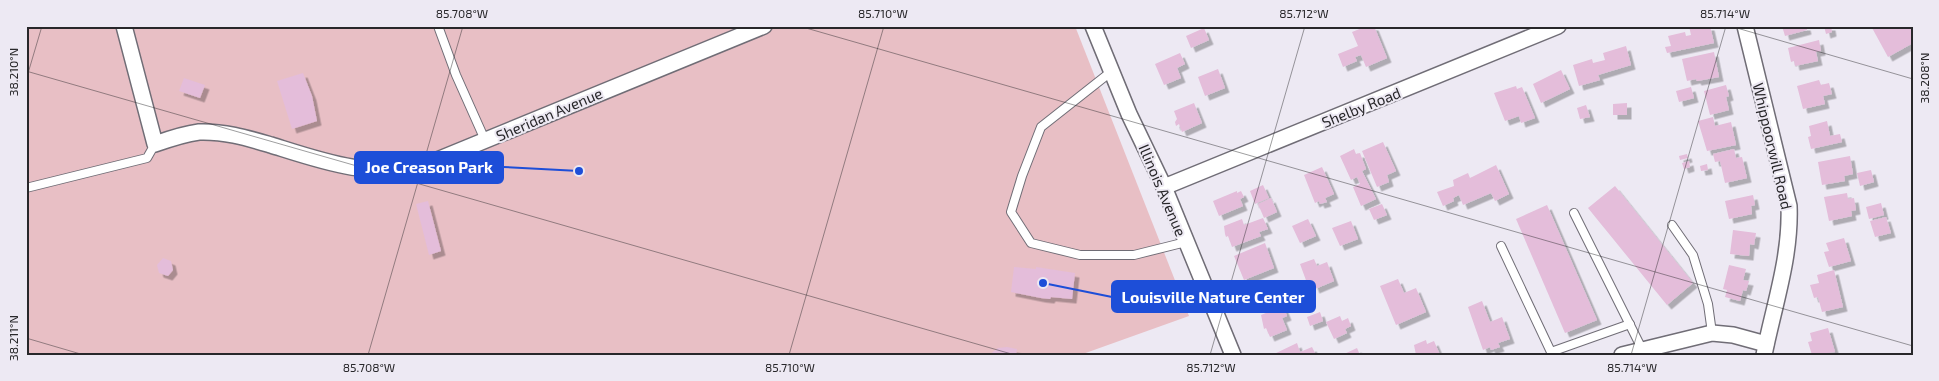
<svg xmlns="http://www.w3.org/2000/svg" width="1939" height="381" font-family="'Exo 2',sans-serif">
<defs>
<filter id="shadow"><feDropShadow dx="4.5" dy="4.5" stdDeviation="0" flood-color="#0004"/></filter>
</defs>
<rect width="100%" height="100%" fill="#ede9f3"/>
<polygon fill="#e8bfc5" points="26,26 1075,26 1189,316 1080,355 26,355"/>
<g fill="#e4bdda" filter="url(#shadow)">
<polygon points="1367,26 1374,26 1387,58 1366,67 1361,55 1355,57 1357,61 1343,67 1338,54 1358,46 1352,32"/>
<polygon points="1689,26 1710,26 1714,43 1667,53 1665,47 1671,46 1668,36 1685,32 1686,36 1691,35"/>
<polygon points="1782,26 1806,26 1807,30 1785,36"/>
<polygon points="1824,26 1831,26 1832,32 1826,34"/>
<polygon points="1871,26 1913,26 1913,43 1888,57"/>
<polygon points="1204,28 1209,40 1191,48 1186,36"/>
<polygon points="1819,40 1821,51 1816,52 1818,61 1795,66 1794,61 1791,62 1788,48"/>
<polygon points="1626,46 1631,65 1598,75 1600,80 1579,86 1573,65 1592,59 1593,63 1605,60 1603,53"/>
<polygon points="1714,52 1719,77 1697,81 1696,79 1687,81 1682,59"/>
<polygon points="1180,53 1185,64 1177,68 1181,78 1164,85 1155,64"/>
<polygon points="1218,69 1225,88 1205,96 1198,77"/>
<polygon points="1561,70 1570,89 1541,103 1533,84"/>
<polygon points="303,73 312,96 317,121 292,129 277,81"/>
<polygon points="184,78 205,85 200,98 179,91"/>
<polygon points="1819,80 1821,85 1829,83 1832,94 1823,96 1825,104 1803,109 1797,86"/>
<polygon points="1726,85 1729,96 1726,97 1729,110 1710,115 1704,91"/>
<polygon points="1516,86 1517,89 1522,87 1535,118 1521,123 1519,116 1505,121 1494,93"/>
<polygon points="1691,87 1694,98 1679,102 1676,91"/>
<polygon points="1194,103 1202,123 1182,132 1179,124 1176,126 1175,122 1177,119 1174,111"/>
<polygon points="1627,103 1627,115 1613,115 1613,104"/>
<polygon points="1586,105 1590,117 1580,119 1577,108"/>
<polygon points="1713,117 1715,126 1731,122 1736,145 1707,151 1698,121"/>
<polygon points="1827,121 1830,136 1840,134 1842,142 1811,149 1808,137 1811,136 1809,126"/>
<polygon points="1383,142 1396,171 1387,175 1389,182 1377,187 1362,151"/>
<polygon points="1354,149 1356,154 1360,153 1366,169 1362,171 1376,199 1361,206 1353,187 1360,184 1357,177 1351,180 1340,156"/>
<polygon points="1734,149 1736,158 1742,157 1747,178 1725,183 1720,161 1715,162 1713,154"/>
<polygon points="1687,154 1688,158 1680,160 1679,156"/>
<polygon points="1850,156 1853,174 1844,176 1845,181 1822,185 1818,162"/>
<polygon points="1689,161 1690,167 1684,169 1682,163"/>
<polygon points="1707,164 1708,170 1701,171 1700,166"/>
<polygon points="1496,165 1509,194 1495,201 1491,193 1463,205 1459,195 1453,198 1454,201 1443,206 1437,192 1454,186 1453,180 1468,173 1470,178"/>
<polygon points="1322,167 1334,194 1325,198 1327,202 1320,204 1319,201 1315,203 1304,175"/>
<polygon points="1871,170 1874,182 1860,186 1857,173"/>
<polygon points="1263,185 1269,198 1255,204 1250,191"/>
<polygon points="1615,186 1693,283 1667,305 1588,208"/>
<polygon points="1237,191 1237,193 1241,191 1244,197 1240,199 1243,206 1219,216 1213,201"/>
<polygon points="1847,193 1848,199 1854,198 1856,210 1851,211 1852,216 1829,221 1824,197"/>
<polygon points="1753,195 1755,205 1751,206 1752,214 1729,219 1725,201"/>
<polygon points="1271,198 1277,212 1264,218 1258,204"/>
<polygon points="428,201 441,251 429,255 416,204"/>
<polygon points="1881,203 1884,215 1869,219 1866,207"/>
<polygon points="1382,204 1387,215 1374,220 1369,209"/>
<polygon points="1547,205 1597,320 1565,333 1516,219"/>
<polygon points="1886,217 1891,233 1875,237 1870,221"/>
<polygon points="1263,218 1268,229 1259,232 1261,236 1232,247 1228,236 1226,237 1225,234 1224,226 1242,219 1244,225"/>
<polygon points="1308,219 1316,236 1300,243 1292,226"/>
<polygon points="1351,221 1358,239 1340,246 1332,228"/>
<polygon points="1733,230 1756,233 1754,245 1750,244 1749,256 1730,254"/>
<polygon points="1844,238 1851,261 1829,267 1824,252 1829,251 1826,243"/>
<polygon points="1265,243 1274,268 1244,280 1234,256"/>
<polygon points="163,258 171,261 173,270 168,276 159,273 157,265"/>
<polygon points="1314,259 1317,266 1327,262 1334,281 1315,289 1312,281 1307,283 1300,264"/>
<polygon points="1729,265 1746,269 1743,280 1749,281 1746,291 1743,290 1740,301 1725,297 1727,290 1723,289"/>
<polygon points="1014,267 1036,269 1036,267 1075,273 1072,299 1051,297 1050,299 1041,298 1011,292"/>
<polygon points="1834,270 1843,307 1822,312 1818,297 1814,298 1810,285 1819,283 1817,275"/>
<polygon points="1398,279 1404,293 1416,288 1426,312 1396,325 1380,286"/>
<polygon points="1482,301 1490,322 1502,317 1510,339 1498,343 1500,347 1491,350 1490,347 1483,350 1468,307"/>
<polygon points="1283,306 1287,316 1282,318 1287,330 1270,337 1266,328 1264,329 1261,315"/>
<polygon points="1320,312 1323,321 1310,326 1307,317"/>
<polygon points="1340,316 1342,321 1348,318 1351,326 1345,329 1347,333 1334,339 1326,322"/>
<polygon points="1828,328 1835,352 1812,355 1808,342 1812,341 1810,333"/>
<polygon points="1426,340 1427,344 1434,341 1440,355 1416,355 1414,345"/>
<polygon points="1297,343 1300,352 1312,347 1316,355 1272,355"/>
<polygon points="1007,347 1017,349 1016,355 989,355 998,348"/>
<polygon points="1357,348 1360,355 1342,355"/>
</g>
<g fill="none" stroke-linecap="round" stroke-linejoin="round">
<defs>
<g id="service">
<polyline points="438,26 456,75 485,140"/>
<polyline points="1112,71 1041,127 1022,176 1011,212 1031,243 1080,255 1134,255 1186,242"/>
<polyline points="26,188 147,158 155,144"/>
<polyline points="1574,213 1642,349"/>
<polyline points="1672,225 1693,255 1708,304 1712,333"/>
<polyline points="1501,246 1551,352"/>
<polyline points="1552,355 1551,352 1630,324"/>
</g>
<g id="minor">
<path d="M124,26L155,144C169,139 184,134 199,132C224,131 247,138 271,145C322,161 371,179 425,165L764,26"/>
<polyline points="1093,26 1129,114 1164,187 1233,355"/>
<path d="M1745,26L1789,206C1791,257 1774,305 1764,355"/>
<polyline points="1164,187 1558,26"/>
<polyline points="1622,355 1712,333 1733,335 1766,344"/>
</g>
</defs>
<use href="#service" stroke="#706d76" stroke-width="10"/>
<use href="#minor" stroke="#706d76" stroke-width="18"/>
<use href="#service" stroke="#fff" stroke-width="8"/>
<use href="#minor" stroke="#fff" stroke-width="15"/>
</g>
<path fill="none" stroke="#28272a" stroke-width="1" stroke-opacity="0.45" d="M799,26L1913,346M1730,26L1913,79M26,71L1015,355M26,80L42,26M26,338L84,355M368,355L463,26M789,355L884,26M1210,355L1305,26M1631,355L1726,26"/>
<g text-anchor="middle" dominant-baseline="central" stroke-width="4" stroke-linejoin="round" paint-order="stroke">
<g font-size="15" fill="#28272a" stroke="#ede9f3">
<text transform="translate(1361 107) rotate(-22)">Shelby Road</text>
<text transform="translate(549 114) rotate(-23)">Sheridan Avenue</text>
<text transform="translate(1773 146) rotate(77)">Whippoorwill Road</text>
<text transform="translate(1163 190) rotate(67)">Illinois Avenue</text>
</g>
</g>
<path fill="none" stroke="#1d4ed8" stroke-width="2" d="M579 171L503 167M1043 283L1112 297"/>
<g fill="#1d4ed8" stroke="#ede9f3" stroke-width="2">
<circle cx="579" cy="171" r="5"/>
<circle cx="1043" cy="283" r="5"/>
</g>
<g fill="#1d4ed8" stroke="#1d4ed8" stroke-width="2">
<rect x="355" y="152" width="148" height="31" rx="5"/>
<rect x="1112" y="281" width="203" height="31" rx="5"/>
</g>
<g font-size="16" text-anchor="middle" font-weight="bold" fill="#fff">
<text x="429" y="173">Joe Creason Park</text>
<text x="1213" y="303">Louisville Nature Center</text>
</g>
<rect width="1939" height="381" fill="none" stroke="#ede9f3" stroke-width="55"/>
<rect x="28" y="28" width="1884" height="326" fill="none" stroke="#28272a" stroke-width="2"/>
<g font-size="12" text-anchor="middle" fill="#28272a">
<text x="462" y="18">85.708°W</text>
<text x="883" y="18">85.710°W</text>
<text x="1304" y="18">85.712°W</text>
<text x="1725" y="18">85.714°W</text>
<text transform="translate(14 72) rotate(-90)" y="4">38.210°N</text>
<text transform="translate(1925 78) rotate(-90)" y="4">38.208°N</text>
<text transform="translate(14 338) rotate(-90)" y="4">38.211°N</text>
<text x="369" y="372">85.708°W</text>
<text x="790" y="372">85.710°W</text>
<text x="1211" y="372">85.712°W</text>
<text x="1632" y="372">85.714°W</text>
</g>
</svg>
